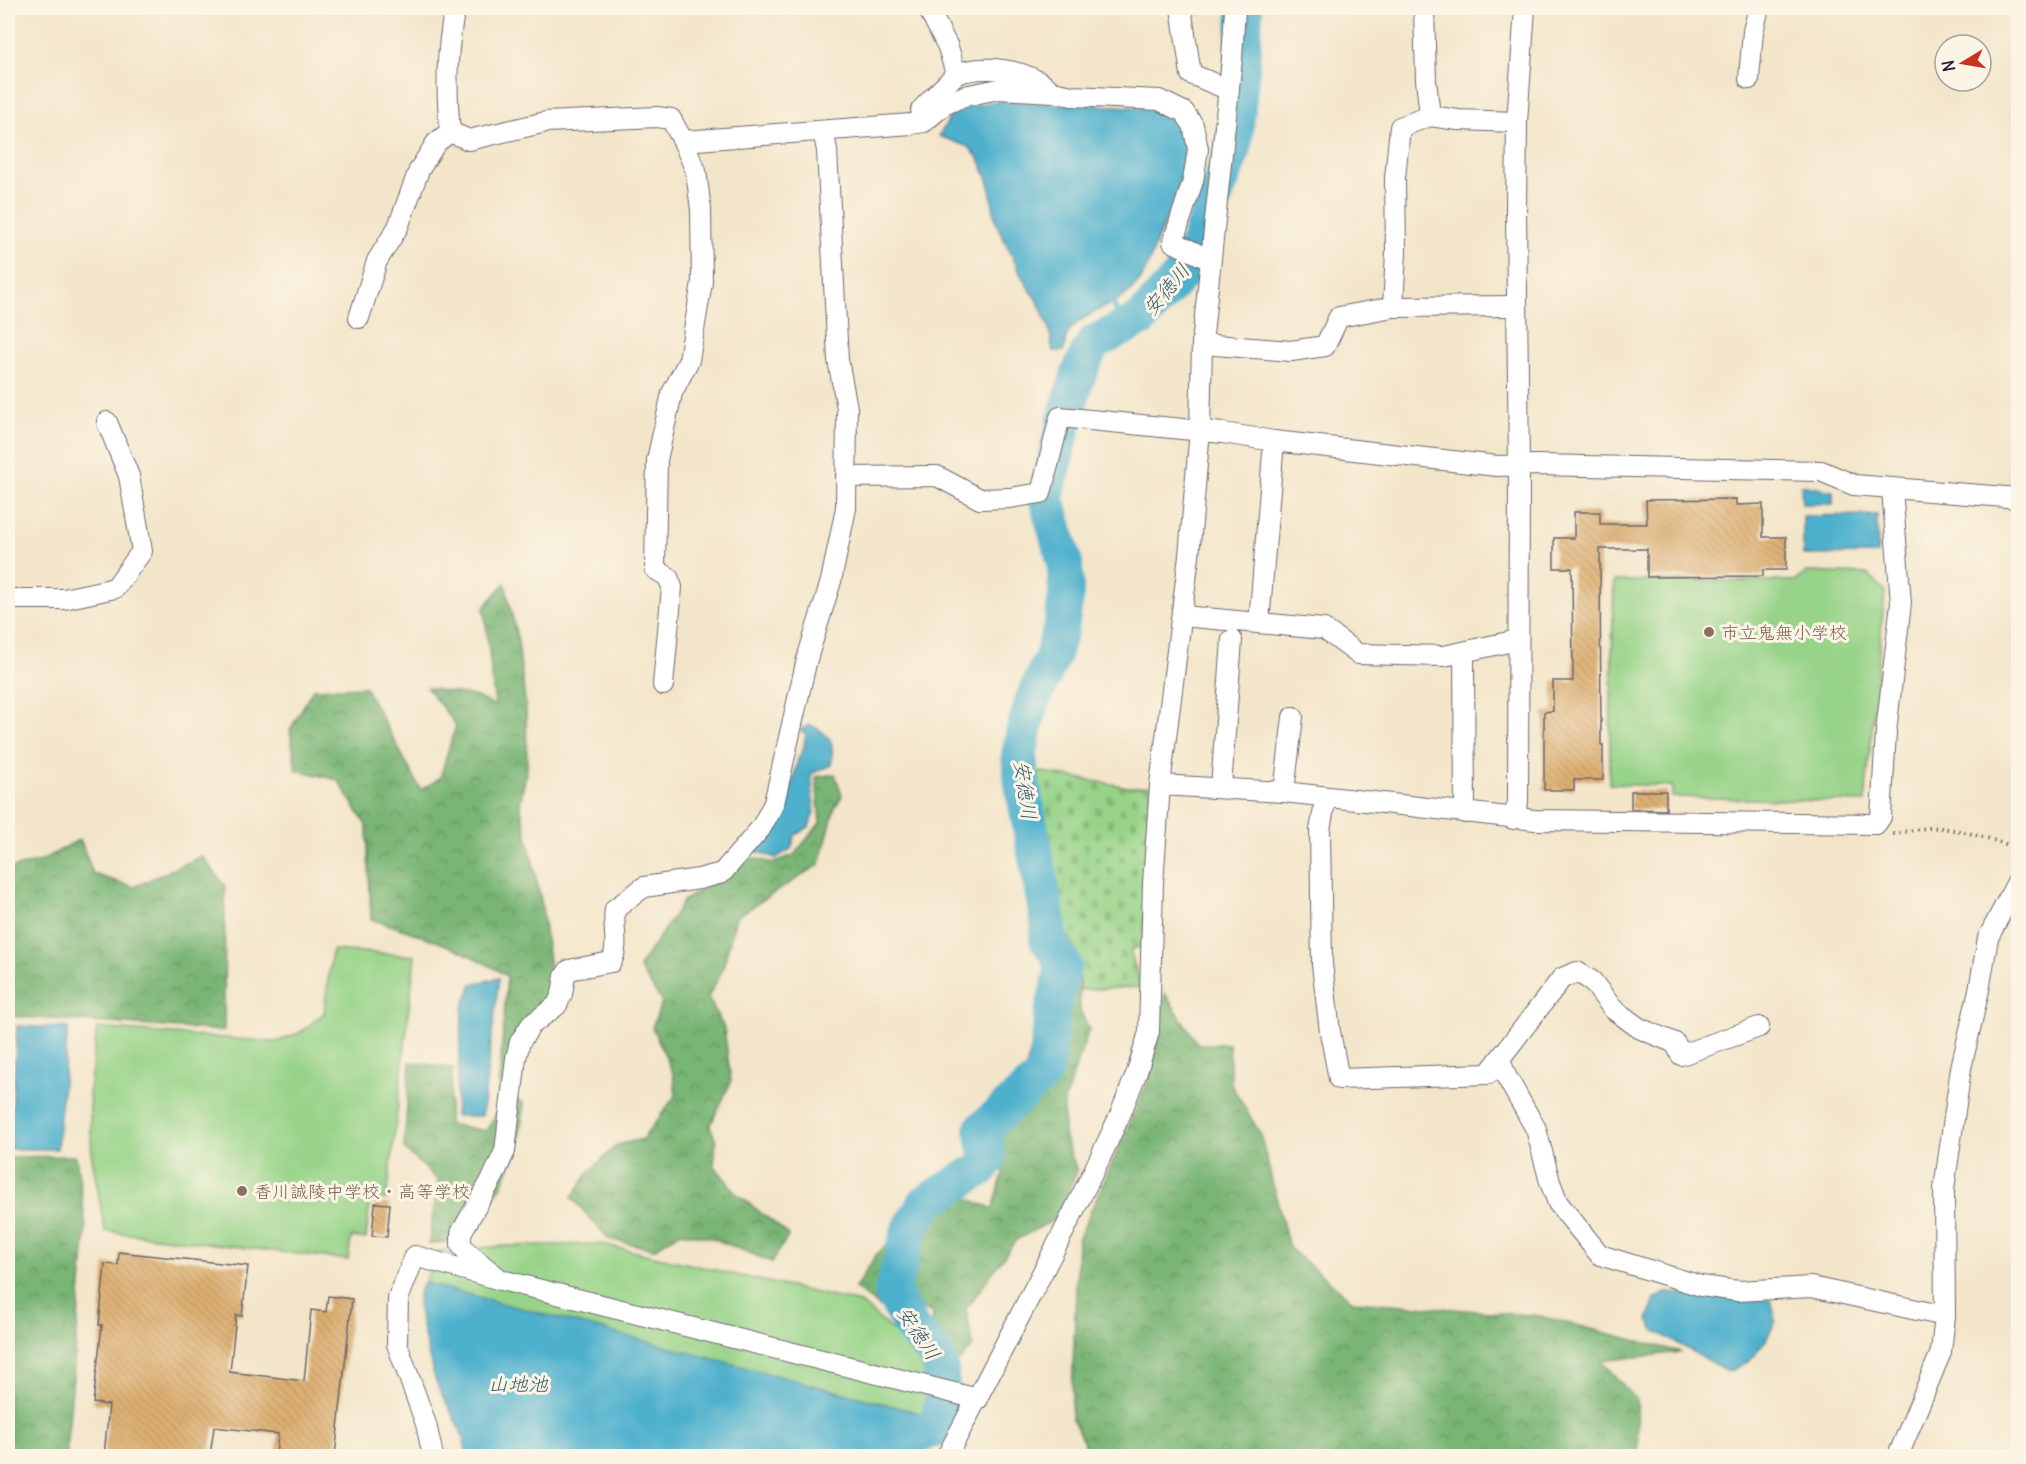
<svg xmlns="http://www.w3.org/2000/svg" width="2026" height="1464" font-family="Delius,'Klee One',sans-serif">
<defs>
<pattern id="forest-crowns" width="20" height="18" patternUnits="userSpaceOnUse" patternTransform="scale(1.5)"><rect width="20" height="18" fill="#79b574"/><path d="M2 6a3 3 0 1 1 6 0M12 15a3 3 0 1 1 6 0" fill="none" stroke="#639360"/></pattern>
<pattern id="cemetery-stones" width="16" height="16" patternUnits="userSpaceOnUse" patternTransform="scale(1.5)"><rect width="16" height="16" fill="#97d388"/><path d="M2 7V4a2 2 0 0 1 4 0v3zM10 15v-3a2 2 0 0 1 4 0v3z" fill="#82b576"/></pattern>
<pattern id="building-back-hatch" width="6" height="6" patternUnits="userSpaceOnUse" patternTransform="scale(1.5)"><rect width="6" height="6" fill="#ddaf71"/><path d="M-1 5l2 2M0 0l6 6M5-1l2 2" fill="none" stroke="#bd9663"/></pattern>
</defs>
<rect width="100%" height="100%" fill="#fcf5e5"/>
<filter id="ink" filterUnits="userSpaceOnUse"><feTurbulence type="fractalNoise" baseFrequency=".0167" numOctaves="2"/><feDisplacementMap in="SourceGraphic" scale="12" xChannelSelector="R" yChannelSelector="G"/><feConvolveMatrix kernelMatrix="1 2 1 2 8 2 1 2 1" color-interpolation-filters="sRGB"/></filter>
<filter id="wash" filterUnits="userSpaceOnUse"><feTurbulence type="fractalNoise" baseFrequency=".008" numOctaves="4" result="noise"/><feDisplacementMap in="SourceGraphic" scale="24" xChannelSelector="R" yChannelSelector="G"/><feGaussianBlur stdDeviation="1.35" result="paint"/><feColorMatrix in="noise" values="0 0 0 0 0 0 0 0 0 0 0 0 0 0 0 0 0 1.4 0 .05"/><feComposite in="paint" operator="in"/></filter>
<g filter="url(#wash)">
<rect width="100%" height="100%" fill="#f3e5c9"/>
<g fill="#97d388" stroke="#5c7a62" stroke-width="1.5">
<polygon points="1806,572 1867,574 1885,591 1865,802 1672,797 1672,786 1609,784 1614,581 1797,581"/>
<polygon points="332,950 415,956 387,1199 370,1198 366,1239 351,1237 348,1260 105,1231 92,1157 89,1090 97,1028 277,1042 301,1032 324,1013"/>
<polygon points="601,1244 860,1303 951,1380 938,1426 424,1283 438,1251 505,1246"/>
</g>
<g fill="url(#forest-crowns)" stroke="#4e6c58" stroke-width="1.5">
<path d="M505,583L518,642L526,709L527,768L520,804L541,900L553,993L533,1012L504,1092L524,1104L518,1149L501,1187L483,1212L452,1241L429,1244L438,1180L404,1149L410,1062L453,1068L448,1124L486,1131L497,1113L507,976C466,949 417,934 371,919L367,827L338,780L296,770L290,730L313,689L365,687L421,790L440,778L456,725L427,688L474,696L495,706L484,608Z"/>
<polygon points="835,774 842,796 835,807 820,864 736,917 722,971 708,997 724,1028 731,1082 710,1126 716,1141 714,1165 735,1192 789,1235 772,1262 712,1238 681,1232 654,1249 609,1239 572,1198 589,1172 617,1145 643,1139 676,1095 673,1073 652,1027 662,1002 639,967 684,900 727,874 745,856 773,863 794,855 820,823 816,777"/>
<polygon points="80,839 93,874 134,887 202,856 225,886 224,1031 8,1016 8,869 41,861"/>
<polygon points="1054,935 1068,938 1079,980 1080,1011 1089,1029 1064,1101 1064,1135 1077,1171 1057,1218 1016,1240 966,1309 973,1346 951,1370 931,1337 933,1313 914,1305 893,1317 855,1288 876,1255 921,1212 967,1198 993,1209 1003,1173 983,1120 1025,1072 1042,1008 1045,964"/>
<polygon points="1165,994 1198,1044 1229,1044 1231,1085 1260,1133 1289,1248 1353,1301 1540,1316 1681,1352 1601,1361 1637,1400 1638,1456 1091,1456 1071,1417 1078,1240 1149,1079"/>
<polygon points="76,1156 86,1228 66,1456 8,1456 8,1157"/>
</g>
<path fill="url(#cemetery-stones)" stroke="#5c7a62" stroke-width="1.5" d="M1025,769L1128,787L1151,786L1143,946L1130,950L1141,987L1081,990C1077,966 1079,932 1052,924Z"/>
<g fill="#4eb0cd" stroke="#386984" stroke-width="1.5">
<path d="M999,101L1160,108C1165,112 1171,114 1175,119C1199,150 1172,205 1159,236C1153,250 1149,266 1141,279C1124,306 1086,308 1068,333C1065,338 1065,346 1064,351H1053L1049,328L1039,304L1021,275L996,223L989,182L979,159L969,147L939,136L950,117L971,106Z"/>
<polygon points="1801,485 1833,491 1833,504 1802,504"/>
<polygon points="1877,515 1878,554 1803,555 1803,516"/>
<path d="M810,725C832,736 835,741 831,765L811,774L814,812L809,827L795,835L791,849L776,858L757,852L758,845L779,823L788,802L798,759L803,751L806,734L800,730Z"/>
<polygon points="499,978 482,1116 455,1116 463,1007 472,984"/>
<polygon points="17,1026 68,1028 57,1149 10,1149"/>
<path d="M424,1283L927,1415L938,1426L923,1456H467C463,1427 451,1414 439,1389C433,1375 414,1303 419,1291C420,1288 422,1286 424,1283Z"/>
<polygon points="1666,1293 1771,1300 1776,1320 1765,1342 1748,1362 1728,1372 1654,1330 1648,1320 1655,1299"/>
</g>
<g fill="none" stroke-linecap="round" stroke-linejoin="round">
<polyline stroke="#4eb0cd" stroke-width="6" points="1112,303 1126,327"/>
<polyline stroke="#4eb0cd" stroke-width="36" points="851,1456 933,1430 940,1412 943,1394 941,1379 941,1367 934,1353 913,1330 892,1292 909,1230 925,1203 982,1168 988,1159 982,1129 1040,1078 1046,1069 1052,1013 1064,964 1047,939 1049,927 1022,783 1019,756 1024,730 1033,699 1052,657 1061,627 1066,597 1065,563 1046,497 1068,407 1079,373 1088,353 1095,342 1141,319 1189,266 1234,147 1242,67 1245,8"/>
</g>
<g id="blocks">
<g fill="url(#building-back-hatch)">
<polygon points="1736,499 1736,505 1763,504 1763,537 1786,537 1786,570 1763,570 1763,576 1647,577 1647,549 1600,549 1601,745 1603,745 1603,780 1574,780 1574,790 1544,790 1544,712 1553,711 1553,681 1573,681 1572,568 1554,568 1554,538 1574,538 1574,512 1600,512 1600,524 1647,524 1646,500"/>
<polygon points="1631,791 1666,791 1666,810 1631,809"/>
<polygon points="375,1203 390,1204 387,1237 372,1236"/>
<polygon points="119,1252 248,1266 242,1316 236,1315 230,1372 304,1381 311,1310 326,1312 328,1296 352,1299 335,1456 276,1456 278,1434 214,1427 210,1456 104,1456 109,1405 93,1403 102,1325 99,1325 105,1264 118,1265"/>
</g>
</g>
</g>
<g filter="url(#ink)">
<use href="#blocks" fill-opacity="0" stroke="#6b666d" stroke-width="1.5"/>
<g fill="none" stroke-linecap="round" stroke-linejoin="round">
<defs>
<g id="minor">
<polyline points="1181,8 1191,74 1229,90"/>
<polyline points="1424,8 1426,80 1430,116"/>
<path d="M956,74C984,64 1025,69 1048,88"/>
<polyline points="1749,79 1753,31 1759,8"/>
<polyline points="921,110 956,74 948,47 928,8"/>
<polyline points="450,132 469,140 546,122 657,117 671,119 683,141 911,124 924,122 944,105 964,96 999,89 1053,92 1072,96 1159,100 1184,112 1193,125 1198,149 1193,181 1173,242 1210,260"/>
<path d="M450,132C446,88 446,51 455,8"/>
<polyline points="1393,307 1396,252 1395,178 1400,127 1430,116 1458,120 1517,122"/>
<polyline points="359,318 377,261 398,227 419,170 436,143 450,132"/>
<polyline points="1202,344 1291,351 1325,346 1339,317 1393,307 1517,306"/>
<polyline points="846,477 937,476 980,499 1010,498 1041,493 1060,417 1223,433 1274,441 1497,466 1537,465 1821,471 1854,485 2018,498"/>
<polyline points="8,599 64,599 115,588 142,551 129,476 107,422"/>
<polyline points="1182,616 1324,629 1358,654 1444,656 1518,640"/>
<polyline points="1259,623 1274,441"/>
<polyline points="1464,659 1465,813"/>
<polyline points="663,685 672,587 668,577 655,569 657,460 672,393 689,360 702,282 701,210 696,171 683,141"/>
<polyline points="1160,785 1284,792 1535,820 1876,824 1881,817 1886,732 1901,603 1892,489"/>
<polyline points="1221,787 1232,640"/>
<polyline points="1284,792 1293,717"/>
<polyline points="1326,797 1320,830 1322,964 1330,1032 1339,1079 1488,1074 1562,978 1577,972 1592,981 1613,1009 1639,1028 1675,1043 1681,1055 1759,1027"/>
<polyline points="1513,819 1518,802 1519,466 1516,210 1517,122 1525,8"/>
<polyline points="1500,1059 1505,1074 1536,1129 1550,1182 1558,1203 1600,1255 1701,1286 1738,1291 1811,1287 1945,1316"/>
<path d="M501,1280L469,1254L461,1245V1233L493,1177L505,1151L516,1058L520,1042L531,1025L557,1005L562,994L565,976L569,970L611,962C620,947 612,927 615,909L644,887L699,879L722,873L761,828L774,803L807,659L831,581L846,508L847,408L838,360L827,150L823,132"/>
<polyline points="433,1456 426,1424 397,1344 398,1299 415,1256 501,1280 978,1399"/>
<polyline points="947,1456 1063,1233 1098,1162 1120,1115 1137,1072 1149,1032 1153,883 1160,785 1189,556 1200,430 1202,344 1232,59 1235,8"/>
<polyline points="1898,1456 1941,1352 1945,1316 1944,1189 1961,1068 1979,990 1988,938 2018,880"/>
</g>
</defs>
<use href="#minor" stroke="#6b666d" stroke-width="22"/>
<path stroke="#6b666d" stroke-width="4" stroke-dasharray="1.5 4.5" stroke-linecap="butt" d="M1893,834C1909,831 1925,827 1940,828C1968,831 1993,840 2018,848"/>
<use href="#minor" stroke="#fff" stroke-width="20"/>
</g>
</g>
<g fill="#8d6e63" stroke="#fcf5e5" stroke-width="2">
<circle cx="1709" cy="632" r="6"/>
<circle cx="242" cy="1191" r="6"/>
</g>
<g text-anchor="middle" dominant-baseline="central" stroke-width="6" stroke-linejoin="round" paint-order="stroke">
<g font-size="18" fill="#785e54" stroke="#fcf5e5" text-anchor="start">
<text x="1721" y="632">市立鬼無小学校</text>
<text x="254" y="1191">香川誠陵中学校・高等学校</text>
</g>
<g font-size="20" font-style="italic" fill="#345b75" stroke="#fcf5e5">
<text transform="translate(1166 289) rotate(-50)">安徳川</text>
<text transform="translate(1026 790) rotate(82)">安徳川</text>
<text transform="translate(919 1333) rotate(56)">安徳川</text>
<text x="518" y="1383">山地池</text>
</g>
</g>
<rect width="2026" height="1464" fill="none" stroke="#fcf5e5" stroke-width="30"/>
<g transform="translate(1963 63) rotate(259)"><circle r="28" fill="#fcf5e5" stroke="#a5a1a1" stroke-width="1.5"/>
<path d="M0-4.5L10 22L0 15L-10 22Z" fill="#c8321e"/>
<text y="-9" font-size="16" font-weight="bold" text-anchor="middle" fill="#22223b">N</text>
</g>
</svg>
